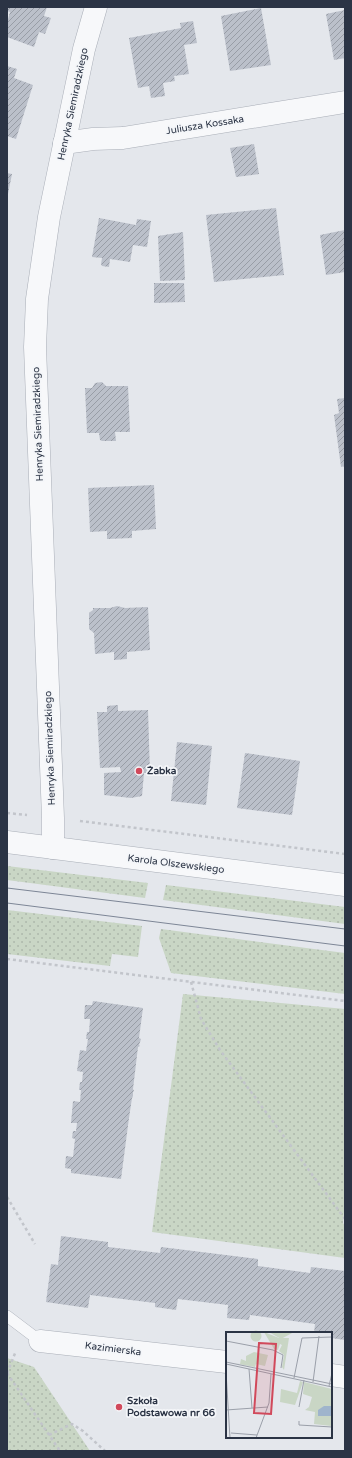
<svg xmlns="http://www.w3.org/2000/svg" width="352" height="1458" font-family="'Varela Round',sans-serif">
<defs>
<pattern id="grass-dots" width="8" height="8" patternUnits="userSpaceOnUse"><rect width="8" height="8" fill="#c9d6c5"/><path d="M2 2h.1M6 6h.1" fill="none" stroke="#adb8ab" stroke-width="1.8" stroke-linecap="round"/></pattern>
<pattern id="building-hatch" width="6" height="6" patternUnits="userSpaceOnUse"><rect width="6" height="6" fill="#bbc0ca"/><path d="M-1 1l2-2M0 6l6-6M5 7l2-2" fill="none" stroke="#989da6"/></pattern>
</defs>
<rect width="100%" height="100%" fill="#e4e7ec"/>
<g fill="url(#grass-dots)">
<polygon points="7,866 148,883 145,898 7,880"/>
<polygon points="166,885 345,907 345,924 163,900"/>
<polygon points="7,910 142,926 138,957 112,954 110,966 7,954"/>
<polygon points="161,929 345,953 345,994 171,973 159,938"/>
<polygon points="183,994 345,1009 345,1212 344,1211 343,1223 345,1226 345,1258 152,1232"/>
<polygon points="7,1358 34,1367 90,1451 7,1451"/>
</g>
<g fill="url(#building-hatch)">
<polygon points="7,7 47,7 44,16 51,18 45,34 39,32 34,47 7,37 7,23 10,12 7,11"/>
<polygon points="261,8 271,65 230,71 221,16"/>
<polygon points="345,10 345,58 334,60 326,14"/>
<polygon points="193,21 197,43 184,45 189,74 174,76 175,81 163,83 165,96 151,98 149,86 138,88 129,38 181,28 180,23"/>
<polygon points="7,66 17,69 14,78 33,85 16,139 7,136"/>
<polygon points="254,144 259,174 236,177 230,148"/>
<polygon points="7,173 12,174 8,194 7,194"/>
<polygon points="276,208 284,275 214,282 206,215"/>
<polygon points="99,218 136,225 137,219 151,221 147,247 133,245 130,262 110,259 109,267 102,266 101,264 102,258 92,257"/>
<polygon points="345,230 345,272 326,275 320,235"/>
<polygon points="183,232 185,280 160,281 158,236"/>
<polygon points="154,283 184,283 185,302 154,303"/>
<polygon points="102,382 106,386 128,386 130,432 115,432 116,441 102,441 100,440 99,433 87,433 85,388 92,388 95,383"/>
<polygon points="345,398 345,466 341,467 334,415 339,413 337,399"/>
<polygon points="154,485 156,529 132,531 132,538 107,539 107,531 90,532 88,488"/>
<polygon points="117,606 125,608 148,607 150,650 127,652 127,659 114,660 114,652 95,654 94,633 89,629 89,613 93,610 93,608 110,608"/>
<polygon points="118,705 118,711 148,710 150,773 144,773 142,796 131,798 104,795 104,773 121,772 120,767 100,768 97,712 107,712 107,706"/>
<polygon points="177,742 212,746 206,805 171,801"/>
<polygon points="245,753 300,761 292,815 237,808"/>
<polygon points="93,1001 143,1008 139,1038 141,1039 139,1045 140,1046 138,1047 133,1089 134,1091 133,1092 133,1096 132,1098 129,1118 121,1179 71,1173 71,1169 65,1168 66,1156 73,1157 75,1139 72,1138 73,1131 76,1131 77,1123 71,1123 73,1101 80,1102 81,1090 79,1090 80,1082 82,1082 83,1072 77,1071 80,1050 86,1051 88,1039 86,1039 87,1032 89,1032 90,1019 84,1019 85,1005 92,1005"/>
<polygon points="61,1236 108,1242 108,1247 160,1253 161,1247 258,1259 258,1266 310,1273 311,1267 345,1271 345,1340 331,1338 331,1333 314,1333 315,1324 250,1315 249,1320 227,1318 228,1305 178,1299 176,1310 155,1307 155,1303 90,1295 88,1308 46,1302 51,1264 58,1265"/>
</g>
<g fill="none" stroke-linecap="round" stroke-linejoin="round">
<defs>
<polyline id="service" points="7,1316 40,1341"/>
<g id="minor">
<polyline points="64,143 93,139 123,138 345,102"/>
<polyline points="53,848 53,818 35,347 37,299 49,217 84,49 96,7"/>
<polyline points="40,1341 227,1362"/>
<polyline points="331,1375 345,1377"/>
</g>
<polyline id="tertiary" points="7,842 345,885"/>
</defs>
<use href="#service" stroke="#a9aeb7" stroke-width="12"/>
<use href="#minor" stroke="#a9aeb7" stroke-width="23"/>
<use href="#tertiary" stroke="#a9aeb7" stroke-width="23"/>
<g stroke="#c2c5cb" stroke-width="2.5" stroke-dasharray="3 3" stroke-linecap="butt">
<polyline points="7,813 27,815"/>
<polyline points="80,821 345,854"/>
<polyline points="7,959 345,1001"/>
<polyline points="191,982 201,1019 220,1050 345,1219"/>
<polyline points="7,1197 35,1244"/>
<polyline points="7,1373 60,1451"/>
<polyline points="7,1373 16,1351"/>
<polyline points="49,1435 72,1424 83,1431 105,1451"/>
</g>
<use href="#service" stroke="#f7f8fa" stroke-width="11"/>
<use href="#minor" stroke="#f7f8fa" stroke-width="22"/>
<use href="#tertiary" stroke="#f7f8fa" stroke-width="22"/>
<g stroke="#7d8696" stroke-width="1">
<polyline points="7,888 345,929"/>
<polyline points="7,903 345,946"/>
</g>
</g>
<g fill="#d1495b" stroke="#f4f6f9" stroke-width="1.5">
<circle cx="139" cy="771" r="4"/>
<circle cx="119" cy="1407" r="4"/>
</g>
<g text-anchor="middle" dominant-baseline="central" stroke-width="3.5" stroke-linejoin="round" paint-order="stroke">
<g font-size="10" fill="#2b3445" stroke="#f4f6f9">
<text transform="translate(73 104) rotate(-78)">Henryka Siemiradzkiego</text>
<text transform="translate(205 125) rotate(-9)">Juliusza Kossaka</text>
<text transform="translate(38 424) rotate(-92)">Henryka Siemiradzkiego</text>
<text transform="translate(50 748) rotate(-92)">Henryka Siemiradzkiego</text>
<text transform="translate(176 864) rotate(7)">Karola Olszewskiego</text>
<text transform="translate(113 1349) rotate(7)">Kazimierska</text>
</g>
<g font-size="10" font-weight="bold" fill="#2b3445" stroke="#f4f6f9" text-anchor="start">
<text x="147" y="771">Żabka</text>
<text x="127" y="1401">Szkoła<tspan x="127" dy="12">Podstawowa nr 66</tspan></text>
</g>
</g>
<g transform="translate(226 1332)">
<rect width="106" height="106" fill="#e4e7ec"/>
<path d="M38,0L53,6H63L58,38L56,35L58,23L53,19L56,13L54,12L52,18L48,17ZM28,20L42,23L39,34L30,32L29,35L7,31L14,32L15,27L20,29V24ZM74,49L77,50L69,73L54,70L55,57L71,61ZM78,50L106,57L105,94L88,92L89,80L79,78L83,75L86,65L77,62Z" fill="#c9d6c5"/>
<path d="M43,0H68L55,7Z" fill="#c9d6c5"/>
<path d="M24.5 4a5.5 5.5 0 1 1 11 0a5.5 5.5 0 1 1-11 0Z" fill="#c9d6c5"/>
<path d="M98,74H106V84H92V78Z" fill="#9fb4cc"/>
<path fill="none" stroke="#9a9fa9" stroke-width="1" d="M0,9L47,18L57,23L55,36M0,30L106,52M0,32L106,55M23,37L26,76M0,40L4,106M68,46L76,6L106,5M87,50L93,4M103,54L106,41M73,75L78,48M0,78L42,75M73,89V93L106,95M5,101L31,103M30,106L43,71L45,42"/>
<path fill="#d1495b" fill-opacity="0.15" stroke="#d1495b" stroke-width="2" d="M33,11L50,12L45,82L28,81Z"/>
<rect width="106" height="106" fill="none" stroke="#2b3445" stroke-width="2"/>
</g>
<rect width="352" height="1458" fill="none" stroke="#2b3445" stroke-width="16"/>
</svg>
